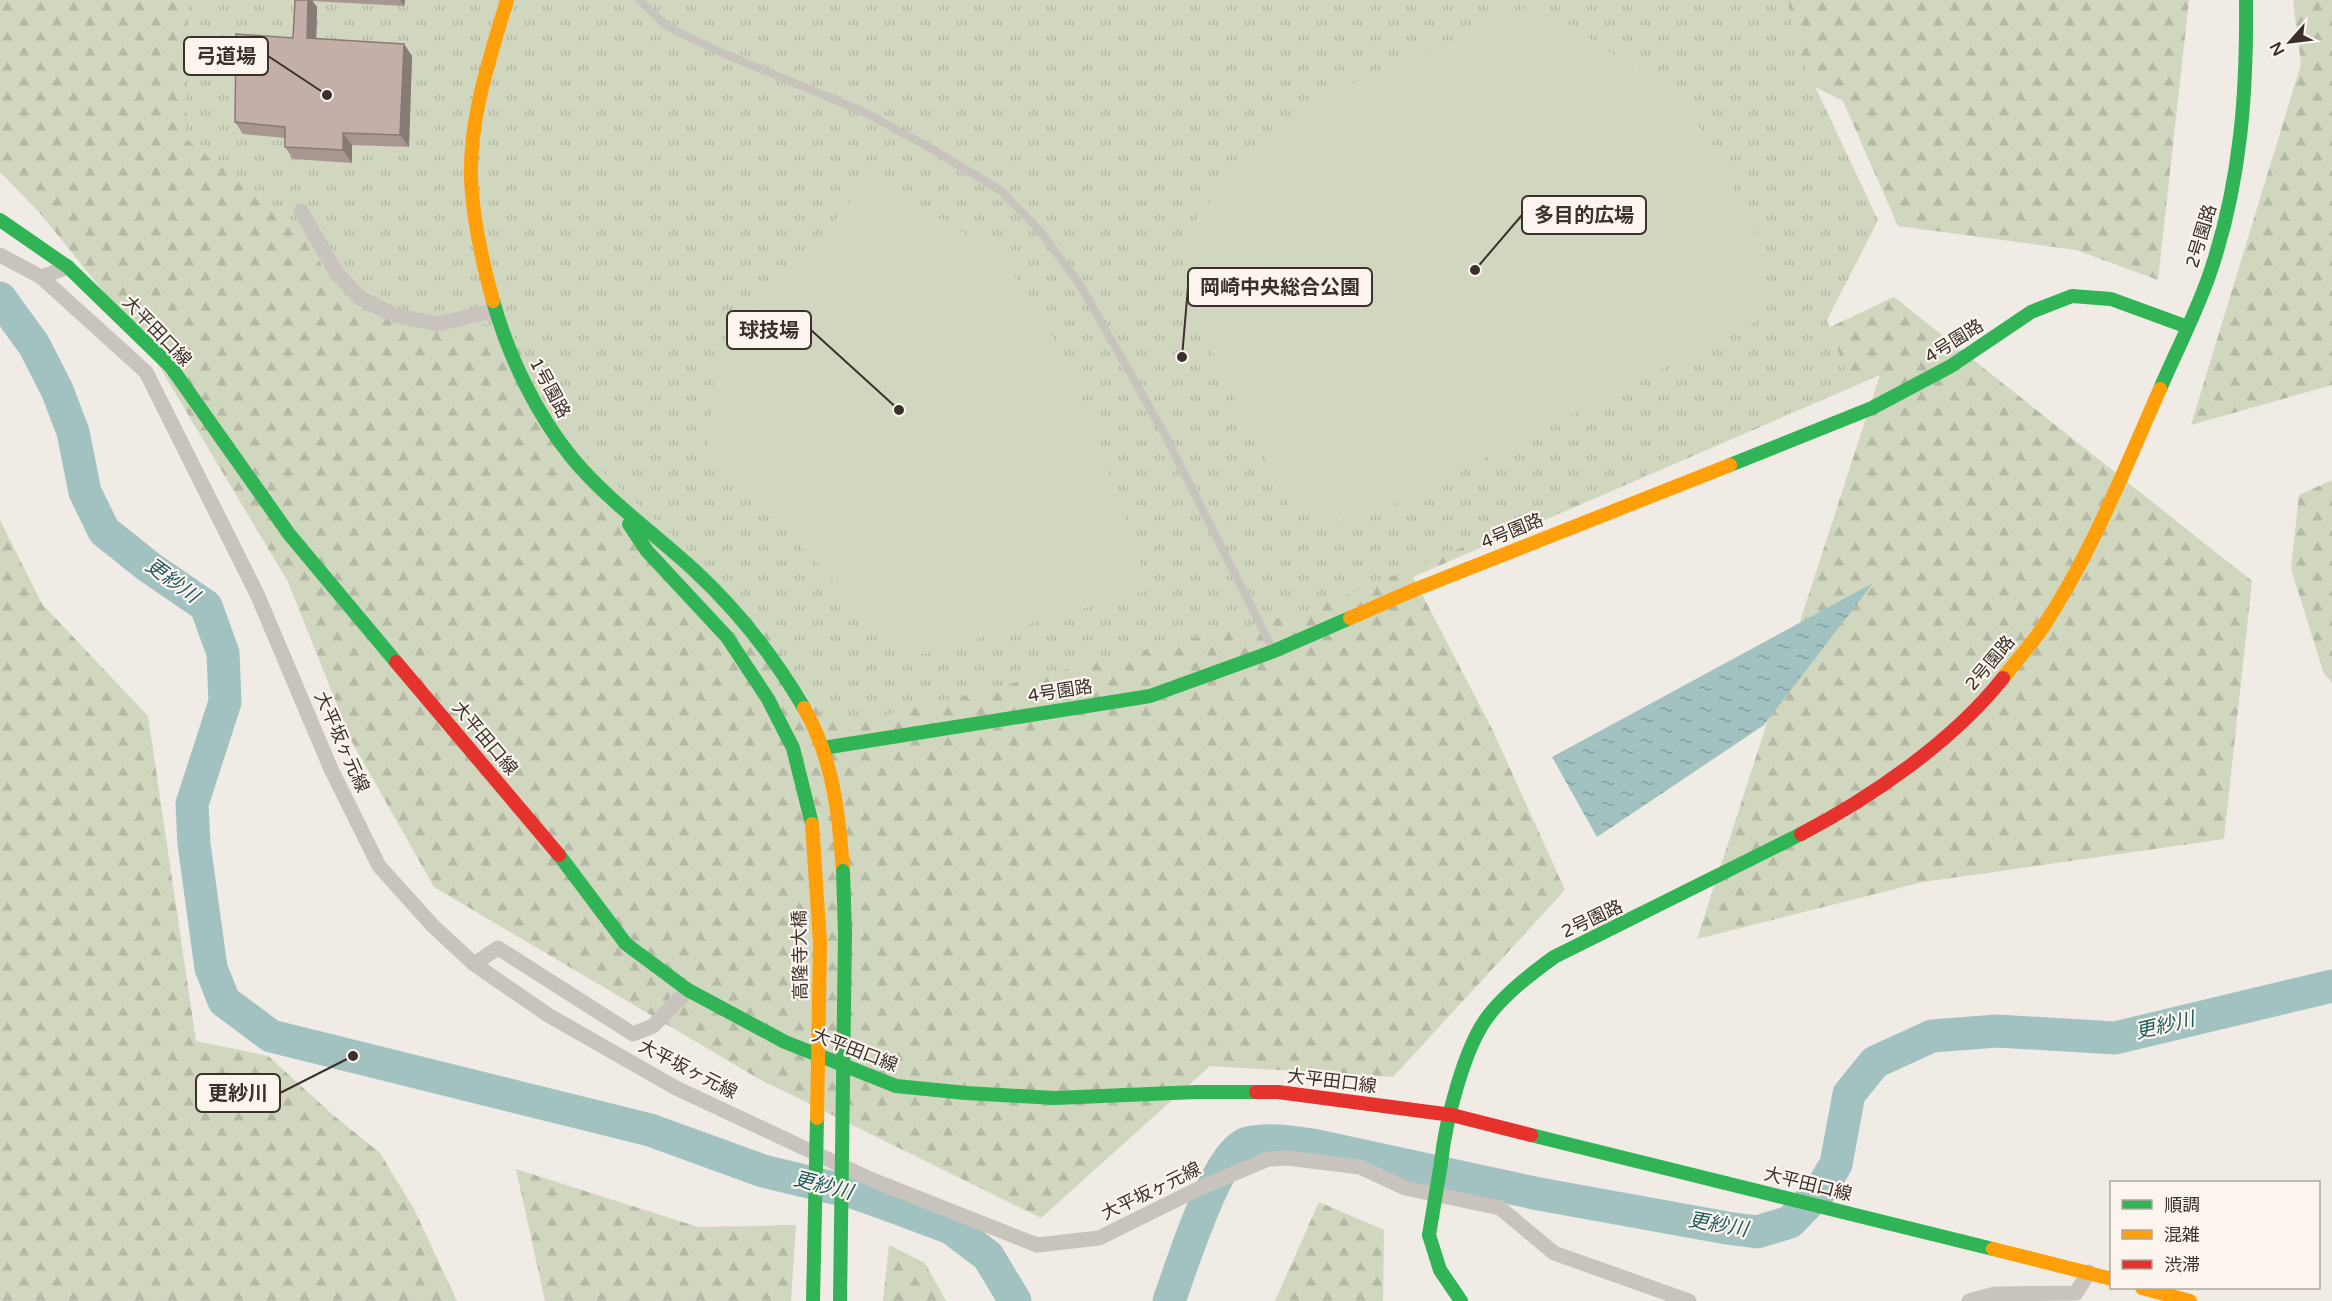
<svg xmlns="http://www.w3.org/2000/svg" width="2332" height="1301" font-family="'Varela Round','Noto Sans JP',sans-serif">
<defs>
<pattern id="forest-firs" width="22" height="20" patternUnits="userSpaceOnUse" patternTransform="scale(1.5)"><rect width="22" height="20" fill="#d1d6bf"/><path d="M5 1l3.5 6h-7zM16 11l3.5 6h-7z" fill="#b4b8a4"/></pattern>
<pattern id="park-tufts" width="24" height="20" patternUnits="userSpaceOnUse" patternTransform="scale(1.5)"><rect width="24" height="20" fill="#d1d6bf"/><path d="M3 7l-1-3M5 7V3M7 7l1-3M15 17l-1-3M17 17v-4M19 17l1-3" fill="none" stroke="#b4b8a4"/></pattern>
<pattern id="water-ripples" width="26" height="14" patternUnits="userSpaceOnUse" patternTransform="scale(1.5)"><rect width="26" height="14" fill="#a1c2c1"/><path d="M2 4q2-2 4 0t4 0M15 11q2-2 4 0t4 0" fill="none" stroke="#849e9d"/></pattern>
</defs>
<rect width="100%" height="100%" fill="#f0ebe5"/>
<g fill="url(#forest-firs)">
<polygon points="0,0 379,0 1681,397 1894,297 2252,581 2224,839 1923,882 1697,939 1880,375 1413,577 1493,731 1565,890 1393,1077 1210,1066 1041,1218 759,1079 434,887 352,742 288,582 146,344 39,212 0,172"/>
<polygon points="1641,0 2189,0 2158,280 2076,250 1898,226 1843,101"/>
<polygon points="2293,0 2332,0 2332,385 2191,425 2301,64"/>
<polygon points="2332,480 2332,682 2324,674 2291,569 2299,495"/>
<polygon points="0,520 42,604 148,716 196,1041 268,1056 333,1115 380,1153 414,1209 457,1301 0,1301"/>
<polygon points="516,1169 698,1227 796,1225 791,1301 545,1301"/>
<polygon points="1319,1202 1384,1230 1383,1301 1275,1301"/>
<polygon points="889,1245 925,1263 946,1301 883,1301"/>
</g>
<polygon fill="url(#park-tufts)" points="188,0 1788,0 1795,44 1878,220 1827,320 1851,387 1692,454 1304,612 1128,654 886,715 826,722 761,625 689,550 584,455 542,404 510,327 356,314 294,225 186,139"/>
<g fill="#d1d6bf">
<polygon points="1537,3 1686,103 1767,251 1757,321 1355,524 1290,508 1181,289 1197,217 1250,159 1353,83"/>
<polygon points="872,178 1004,257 1073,372 1150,590 907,658 707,447 716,354"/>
</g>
<polygon fill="url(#water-ripples)" points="1873,583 1764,725 1597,837 1552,757"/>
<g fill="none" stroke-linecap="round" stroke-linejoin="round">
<g stroke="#a1c2c1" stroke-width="33">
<polyline points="0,298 34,345 57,390 73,432 85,492 104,531 149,567 206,606 223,653 225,702 192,804 194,844 211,968 224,1001 271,1036 650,1130 763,1171 855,1193 889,1205 951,1228 988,1256 1015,1301"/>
<path d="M1169,1301C1181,1269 1216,1152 1248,1143C1269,1138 1292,1142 1312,1145L1539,1194L1727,1228L1757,1232L1790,1222L1820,1191L1836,1164L1849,1094L1875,1062L1932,1036L1997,1031L2115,1038L2332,986"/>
</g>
<polyline stroke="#c9c3be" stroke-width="8" points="639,0 668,27 720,52 864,112 932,149 1000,190 1040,231 1079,283 1164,433 1273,650"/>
<g stroke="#c9c3be" stroke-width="15">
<polyline points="301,211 336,272 360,298 394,315 438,324 496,310"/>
<polyline points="0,255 41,277"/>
<polyline points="68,267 41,277 146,372 257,594 331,769 379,866 433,926 474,964 548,1015 676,1088 870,1179 1037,1245 1099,1238 1200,1188 1268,1159 1287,1158 1360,1167 1405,1188 1500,1208 1554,1253 1689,1301"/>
<polyline points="474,964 498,948 633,1034 653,1026 688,990"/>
<polyline points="1969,1301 1995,1294 2076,1293 2089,1272"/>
</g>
<g stroke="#30b455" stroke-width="14">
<polyline points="0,220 68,267 171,367 289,534 396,662"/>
<path d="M493,301C509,357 536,414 573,459C608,501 654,533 694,570C736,609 775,658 804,708"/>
<path d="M2160,389C2177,349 2199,308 2212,267C2241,179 2247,91 2246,0"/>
<polyline points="1730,465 1872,408 1951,366 2031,312 2072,296 2111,299 2185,326"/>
<polyline points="629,524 647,551 727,637 768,699 793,748 812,824"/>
<polyline points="823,748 1150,696 1274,651 1350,618"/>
<polyline points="559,855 626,944 688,990 785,1042 896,1086 966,1093 1055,1098 1197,1092 1256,1092"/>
<polyline points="1531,1135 1993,1249"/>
<path d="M1441,1163C1445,1124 1464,1046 1489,1015C1507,992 1531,974 1554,957L1801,834"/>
<polyline points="1429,1235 1440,1270 1461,1301"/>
</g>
<g stroke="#ff9f0a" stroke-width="14">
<path d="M493,301C482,261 473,221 471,180C469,118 490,58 507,0"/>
<polyline points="1350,618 1414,590 1730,465"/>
<path d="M2003,678C2016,661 2031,645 2043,627C2092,553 2124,470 2160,389"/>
<path d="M804,708C833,758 839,814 843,871"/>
<polyline points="1993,1249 2112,1279"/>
<polyline points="2142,1288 2190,1301"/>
</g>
<g stroke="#e5322d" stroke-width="14">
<polyline points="396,662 559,855"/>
<path d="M1801,834C1872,797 1953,741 2003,678"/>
<polyline points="1256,1092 1278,1092 1452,1115 1531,1135"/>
</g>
<g stroke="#30b455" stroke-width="14">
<polyline points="1429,1235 1441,1163"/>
<polyline points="813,1301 817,1118"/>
<polyline points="840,1301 845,933 843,871"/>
</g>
<polyline stroke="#ff9f0a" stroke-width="14" points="812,824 820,943 817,1118"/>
</g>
<polygon fill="#a89690" points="295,0 405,0 404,6 312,1 317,7 316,39 404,44 412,56 409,147 352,145 352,163 293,159 285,147 285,138 243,134 235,122 293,38"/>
<g fill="#887a75">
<polygon points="308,0 312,0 317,7 316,51 307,38"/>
<polygon points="400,0 405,0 404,6"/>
<polygon points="404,44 412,56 409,147 400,135"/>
<polygon points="343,133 352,145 352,163 343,150"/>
</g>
<polygon fill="#c3afa7" stroke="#887a75" stroke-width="1.5" points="295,0 308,0 307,38 404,44 400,135 343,133 343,150 285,147 285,127 235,122 236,34 293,38"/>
<g text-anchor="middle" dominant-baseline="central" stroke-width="4.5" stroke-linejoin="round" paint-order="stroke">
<g font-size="18" fill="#3b302b" stroke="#fbf5ee">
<text transform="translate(2201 236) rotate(-73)">2号園路</text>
<text transform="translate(157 331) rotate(46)">大平田口線</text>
<text transform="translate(1954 341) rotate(-32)">4号園路</text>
<text transform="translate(550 388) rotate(62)">1号園路</text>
<text transform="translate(1512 531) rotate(-22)">4号園路</text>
<text transform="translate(1990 663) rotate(-50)">2号園路</text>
<text transform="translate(1060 691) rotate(-9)">4号園路</text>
<text transform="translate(485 738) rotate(50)">大平田口線</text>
<text transform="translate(342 742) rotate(66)">大平坂ヶ元線</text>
<text transform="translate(1592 919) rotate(-25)">2号園路</text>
<text transform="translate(800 955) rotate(-91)">高隆寺大橋</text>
<text transform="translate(855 1050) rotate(21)">大平田口線</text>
<text transform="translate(688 1069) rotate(27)">大平坂ヶ元線</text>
<text transform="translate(1332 1081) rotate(7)">大平田口線</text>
<text transform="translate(1808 1184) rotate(14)">大平田口線</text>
<text transform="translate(1151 1191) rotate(-26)">大平坂ヶ元線</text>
</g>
<g font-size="20" font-style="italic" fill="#1f5a5e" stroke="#fbf5ee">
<text transform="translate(172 581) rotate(36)">更紗川</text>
<text transform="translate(2165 1026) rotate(-13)">更紗川</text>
<text transform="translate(823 1186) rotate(14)">更紗川</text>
<text transform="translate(1718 1225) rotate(10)">更紗川</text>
</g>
</g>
<path fill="none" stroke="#3b302b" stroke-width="2" d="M327 95L268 56M1475 270L1522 215M1182 357L1188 287M899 410L811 330M353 1056L280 1093"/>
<g fill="#3b302b" stroke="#fbf5ee" stroke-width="2">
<circle cx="327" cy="95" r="6"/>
<circle cx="1475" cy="270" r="6"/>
<circle cx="1182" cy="357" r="6"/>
<circle cx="899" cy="410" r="6"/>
<circle cx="353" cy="1056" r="6"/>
</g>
<g fill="#fbf5ee" stroke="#3b302b" stroke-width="2">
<rect x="184" y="37" width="84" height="38" rx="6"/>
<rect x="1522" y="196" width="124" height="38" rx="6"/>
<rect x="1188" y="268" width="184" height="38" rx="6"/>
<rect x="727" y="311" width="84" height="38" rx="6"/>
<rect x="196" y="1074" width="84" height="38" rx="6"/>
</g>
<g font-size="20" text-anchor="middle" font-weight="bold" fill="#3b302b">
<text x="226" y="63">弓道場</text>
<text x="1584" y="222">多目的広場</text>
<text x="1280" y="294">岡崎中央総合公園</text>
<text x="769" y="337">球技場</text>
<text x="238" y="1100">更紗川</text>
</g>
<rect x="2110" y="1181" width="210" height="108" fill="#fbf5ee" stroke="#aea6a0" stroke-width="1.5"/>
<rect x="2122" y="1200" width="30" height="9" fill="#30b455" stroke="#aea6a0" stroke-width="1.5"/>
<text x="2164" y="1211" font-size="18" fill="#3b302b">順調</text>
<rect x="2122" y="1230" width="30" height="9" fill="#ff9f0a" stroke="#aea6a0" stroke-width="1.5"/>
<text x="2164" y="1241" font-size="18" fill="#3b302b">混雑</text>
<rect x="2122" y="1260" width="30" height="9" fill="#e5322d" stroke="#aea6a0" stroke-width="1.5"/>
<text x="2164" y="1271" font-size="18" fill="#3b302b">渋滞</text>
<g transform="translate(2290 42) rotate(242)" stroke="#fbf5ee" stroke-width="4.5" paint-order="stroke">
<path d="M0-4.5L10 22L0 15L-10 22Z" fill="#3b302b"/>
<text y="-9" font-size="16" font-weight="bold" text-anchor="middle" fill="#3b302b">N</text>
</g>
</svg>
